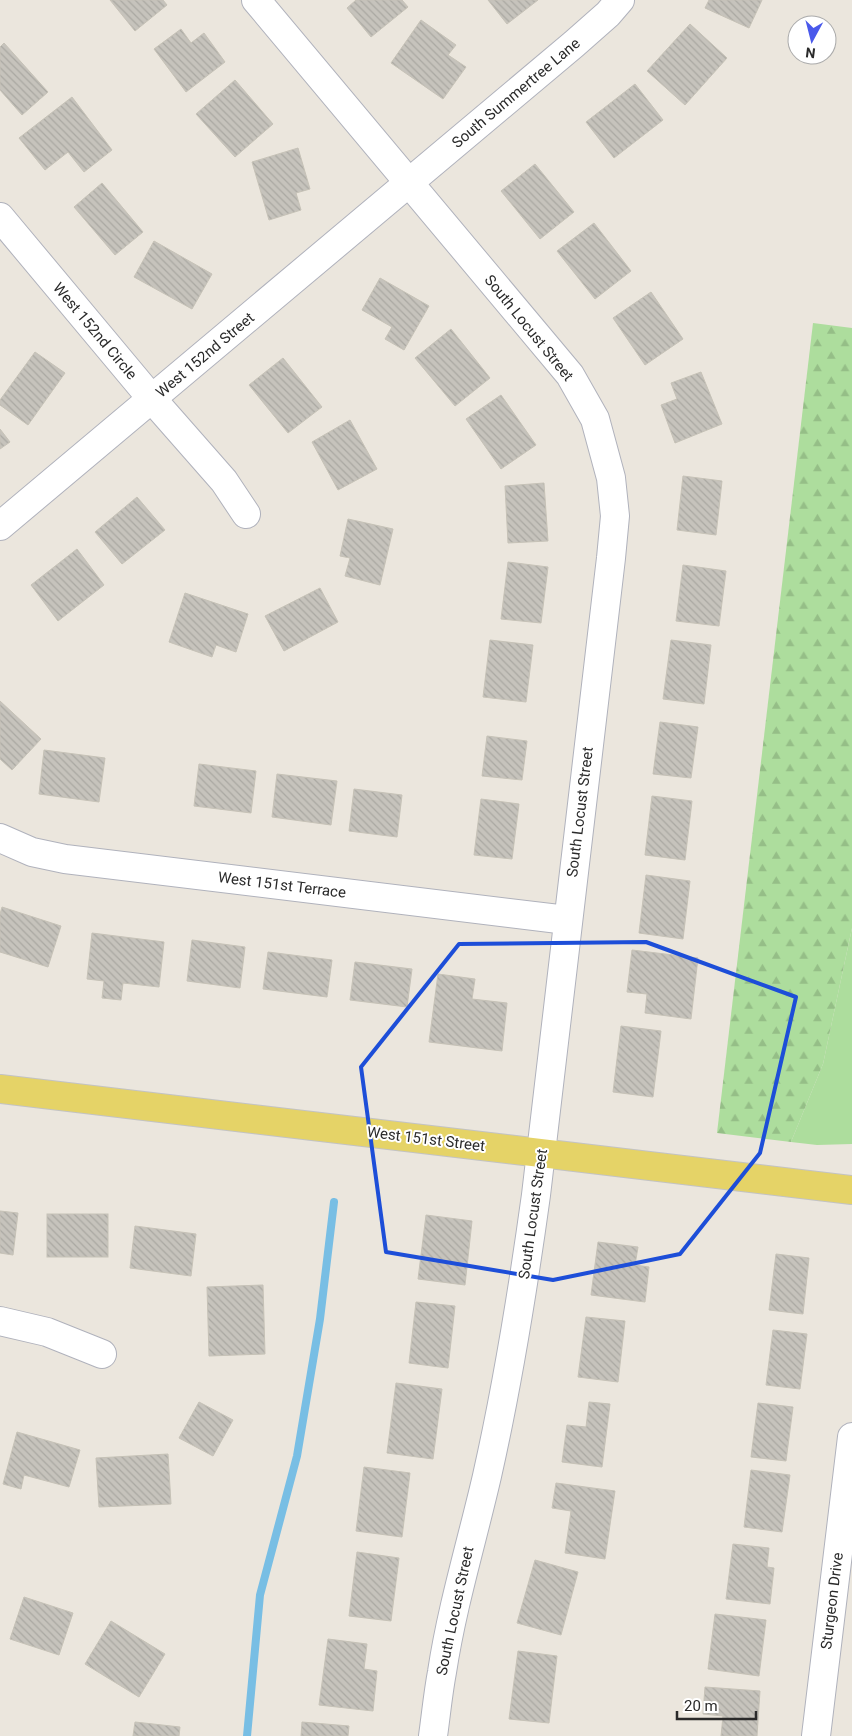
<svg xmlns="http://www.w3.org/2000/svg" width="852" height="1736" font-family="Roboto,sans-serif">
<defs>
<pattern id="forest-firs" width="22" height="20" patternUnits="userSpaceOnUse" patternTransform="scale(1.25)"><rect width="22" height="20" fill="#addd9d"/><path d="M5 1l3.5 6h-7zM16 11l3.5 6h-7z" fill="#95be87"/></pattern>
<pattern id="building-back-hatch" width="6" height="6" patternUnits="userSpaceOnUse" patternTransform="scale(1.25)"><rect width="6" height="6" fill="#c6c3bc"/><path d="M-1 5l2 2M0 0l6 6M5-1l2 2" fill="none" stroke="#aaa8a2"/></pattern>
</defs>
<rect width="100%" height="100%" fill="#ebe6dd"/>
<polygon fill="#addd9d" points="852,928 852,1144 817,1145 791,1142 823,1064"/>
<polygon fill="url(#forest-firs)" points="813,323 852,328 852,928 823,1064 791,1142 717,1133"/>
<g fill="none" stroke-linecap="round" stroke-linejoin="round">
<polyline stroke="#78bee4" stroke-width="8" points="247,1736 260,1595 297,1456 320,1319 334,1202"/>
</g>
<g fill="url(#building-back-hatch)" stroke="#c6c2b7">
<polygon points="110,0 163,0 167,5 135,31"/>
<polygon points="356,0 402,0 408,7 371,37 347,8"/>
<polygon points="488,0 538,0 507,24"/>
<polygon points="709,0 762,0 749,28 705,8"/>
<polygon points="421,20 456,45 448,55 466,67 443,99 391,63"/>
<polygon points="690,24 727,58 685,105 647,71"/>
<polygon points="181,29 191,43 204,33 225,62 186,92 154,49"/>
<polygon points="4,43 48,92 22,115 0,90 0,47"/>
<polygon points="235,80 273,124 235,157 196,114"/>
<polygon points="635,84 663,120 614,158 586,122"/>
<polygon points="72,97 112,150 84,172 68,152 45,170 19,138"/>
<polygon points="298,148 310,189 296,193 301,210 269,220 252,162"/>
<polygon points="535,164 574,212 540,239 501,191"/>
<polygon points="102,183 143,232 115,255 74,207"/>
<polygon points="594,223 631,271 595,299 557,251"/>
<polygon points="154,241 212,274 192,309 134,277"/>
<polygon points="380,278 429,306 404,350 385,339 392,327 362,310"/>
<polygon points="651,292 683,339 645,365 613,318"/>
<polygon points="451,329 490,378 455,406 415,358"/>
<polygon points="35,352 65,373 28,425 0,405 0,400"/>
<polygon points="283,358 322,407 288,433 249,385"/>
<polygon points="701,372 722,424 675,443 661,405 677,399 671,383"/>
<polygon points="501,395 536,445 501,469 466,419"/>
<polygon points="350,420 377,469 338,490 312,442"/>
<polygon points="0,429 10,442 0,449"/>
<polygon points="683,476 722,481 716,535 677,530"/>
<polygon points="544,483 548,541 508,543 505,486"/>
<polygon points="137,497 165,530 122,564 95,532"/>
<polygon points="348,519 393,529 380,585 345,576 350,558 340,556"/>
<polygon points="77,549 104,585 58,621 31,585"/>
<polygon points="508,562 548,567 541,623 501,619"/>
<polygon points="683,565 726,571 719,626 676,621"/>
<polygon points="320,588 338,622 284,651 265,616"/>
<polygon points="185,593 248,614 236,652 216,645 212,657 169,642"/>
<polygon points="490,640 533,645 526,702 483,697"/>
<polygon points="671,640 711,645 704,704 663,699"/>
<polygon points="0,701 41,739 12,770 0,759"/>
<polygon points="660,722 698,727 691,778 653,774"/>
<polygon points="487,736 527,741 522,780 482,776"/>
<polygon points="44,750 105,758 99,802 39,794"/>
<polygon points="199,764 256,771 251,813 194,806"/>
<polygon points="277,774 337,781 331,825 272,817"/>
<polygon points="354,789 402,795 397,837 349,831"/>
<polygon points="652,796 692,801 685,860 645,855"/>
<polygon points="481,799 519,804 512,859 474,855"/>
<polygon points="646,875 690,881 683,939 639,933"/>
<polygon points="2,907 61,926 48,967 0,952 0,914"/>
<polygon points="92,933 164,942 159,987 123,983 121,1000 102,998 104,981 87,979"/>
<polygon points="192,940 245,947 240,988 187,981"/>
<polygon points="632,950 698,958 691,1019 645,1013 647,994 627,992"/>
<polygon points="268,952 332,960 327,997 263,989"/>
<polygon points="355,962 412,969 407,1007 350,1000"/>
<polygon points="438,974 475,979 472,999 507,1003 502,1051 429,1042"/>
<polygon points="621,1026 661,1031 653,1097 613,1092"/>
<polygon points="0,1211 18,1213 13,1255 0,1253"/>
<rect x="47" y="1214" width="61" height="43"/>
<polygon points="426,1215 472,1221 465,1285 418,1279"/>
<polygon points="135,1226 196,1234 191,1276 130,1268"/>
<polygon points="598,1242 638,1247 635,1265 649,1267 645,1302 591,1295"/>
<polygon points="776,1254 809,1258 803,1314 769,1310"/>
<polygon points="263,1285 265,1354 209,1356 207,1287"/>
<polygon points="416,1302 455,1306 448,1368 409,1363"/>
<polygon points="586,1317 625,1321 618,1382 578,1377"/>
<polygon points="773,1330 807,1334 800,1389 766,1385"/>
<polygon points="396,1383 442,1389 433,1459 387,1453"/>
<polygon points="199,1402 233,1420 213,1456 179,1438"/>
<polygon points="589,1402 610,1404 602,1467 562,1462 567,1425 586,1427"/>
<polygon points="758,1403 793,1407 786,1461 751,1457"/>
<polygon points="17,1432 80,1450 69,1487 24,1475 21,1489 3,1484"/>
<polygon points="168,1454 171,1504 99,1507 96,1458"/>
<polygon points="364,1467 410,1473 402,1537 356,1531"/>
<polygon points="751,1470 790,1475 782,1532 744,1527"/>
<polygon points="556,1483 615,1491 605,1559 565,1553 571,1511 552,1508"/>
<polygon points="733,1544 769,1548 767,1567 774,1568 770,1604 726,1599"/>
<polygon points="357,1552 399,1558 391,1621 349,1616"/>
<polygon points="535,1560 578,1572 561,1635 517,1623"/>
<polygon points="24,1597 73,1613 59,1655 10,1639"/>
<polygon points="715,1614 766,1620 759,1676 708,1669"/>
<polygon points="111,1621 165,1654 139,1697 85,1664"/>
<polygon points="328,1639 367,1644 364,1669 377,1671 373,1711 319,1705"/>
<polygon points="518,1651 557,1656 549,1723 509,1719"/>
<polygon points="705,1687 760,1691 757,1736 721,1736 723,1716 703,1714"/>
<polygon points="135,1722 180,1727 179,1736 133,1736"/>
<polygon points="302,1722 349,1726 348,1736 301,1736"/>
</g>
<g fill="none" stroke-linecap="round" stroke-linejoin="round">
<defs>
<g id="minor">
<path d="M256,0L570,375L595,419L611,478L615,516L611,558L536,1195C523,1289 508,1383 487,1476C472,1541 452,1606 442,1672C438,1693 436,1715 433,1736"/>
<polyline points="0,217 152,399 224,481 246,514"/>
<polyline points="0,526 574,44 608,14 620,0"/>
<polyline points="0,838 32,852 65,859 567,920"/>
<polyline points="0,1321 47,1332 102,1354"/>
<polyline points="816,1736 852,1437"/>
</g>
<polyline id="primary" points="0,1089 852,1190"/>
</defs>
<use href="#minor" stroke="#b0b2bc" stroke-width="30"/>
<use href="#primary" stroke="#c3c3c3" stroke-width="30"/>
<use href="#minor" stroke="#fff" stroke-width="28"/>
<use href="#primary" stroke="#e5d367" stroke-width="28"/>
</g>
<path fill="none" stroke="#1d4ed8" stroke-width="4" stroke-linejoin="round" d="M646,942L796,997L760,1153L680,1254L553,1280L386,1252L361,1067L459,944Z"/>
<g text-anchor="middle" dominant-baseline="central" stroke-width="4" stroke-linejoin="round" paint-order="stroke">
<g font-size="15" fill="#2a2a2a" stroke="#fff">
<text transform="translate(516 93) rotate(-40)">South Summertree Lane</text>
<text transform="translate(529 328) rotate(51)">South Locust Street</text>
<text transform="translate(95 331) rotate(50)">West 152nd Circle</text>
<text transform="translate(205 355) rotate(-40)">West 152nd Street</text>
<text transform="translate(580 812) rotate(-83)">South Locust Street</text>
<text transform="translate(282 885) rotate(7)">West 151st Terrace</text>
<text transform="translate(426 1139) rotate(7)">West 151st Street</text>
<text transform="translate(533 1214) rotate(-82)">South Locust Street</text>
<text transform="translate(832 1601) rotate(-83)">Sturgeon Drive</text>
<text transform="translate(455 1611) rotate(-78)">South Locust Street</text>
</g>
</g>
<g transform="translate(812 40) rotate(187)"><circle r="24" fill="#ffffff" stroke="#aaaaaa"/>
<path d="M0-4L9 19L0 12L-9 19Z" fill="#4a59eb"/>
<text y="-8" font-size="14" font-weight="bold" text-anchor="middle" fill="#2a2a2a">N</text>
</g>
<path d="M677 1711v8h79v-8" fill="none" stroke="#2a2a2a" stroke-width="2.5"/>
<text x="684" y="1711" font-size="15" fill="#2a2a2a" stroke="#ffffff" stroke-width="4" paint-order="stroke">20 m</text>
</svg>
